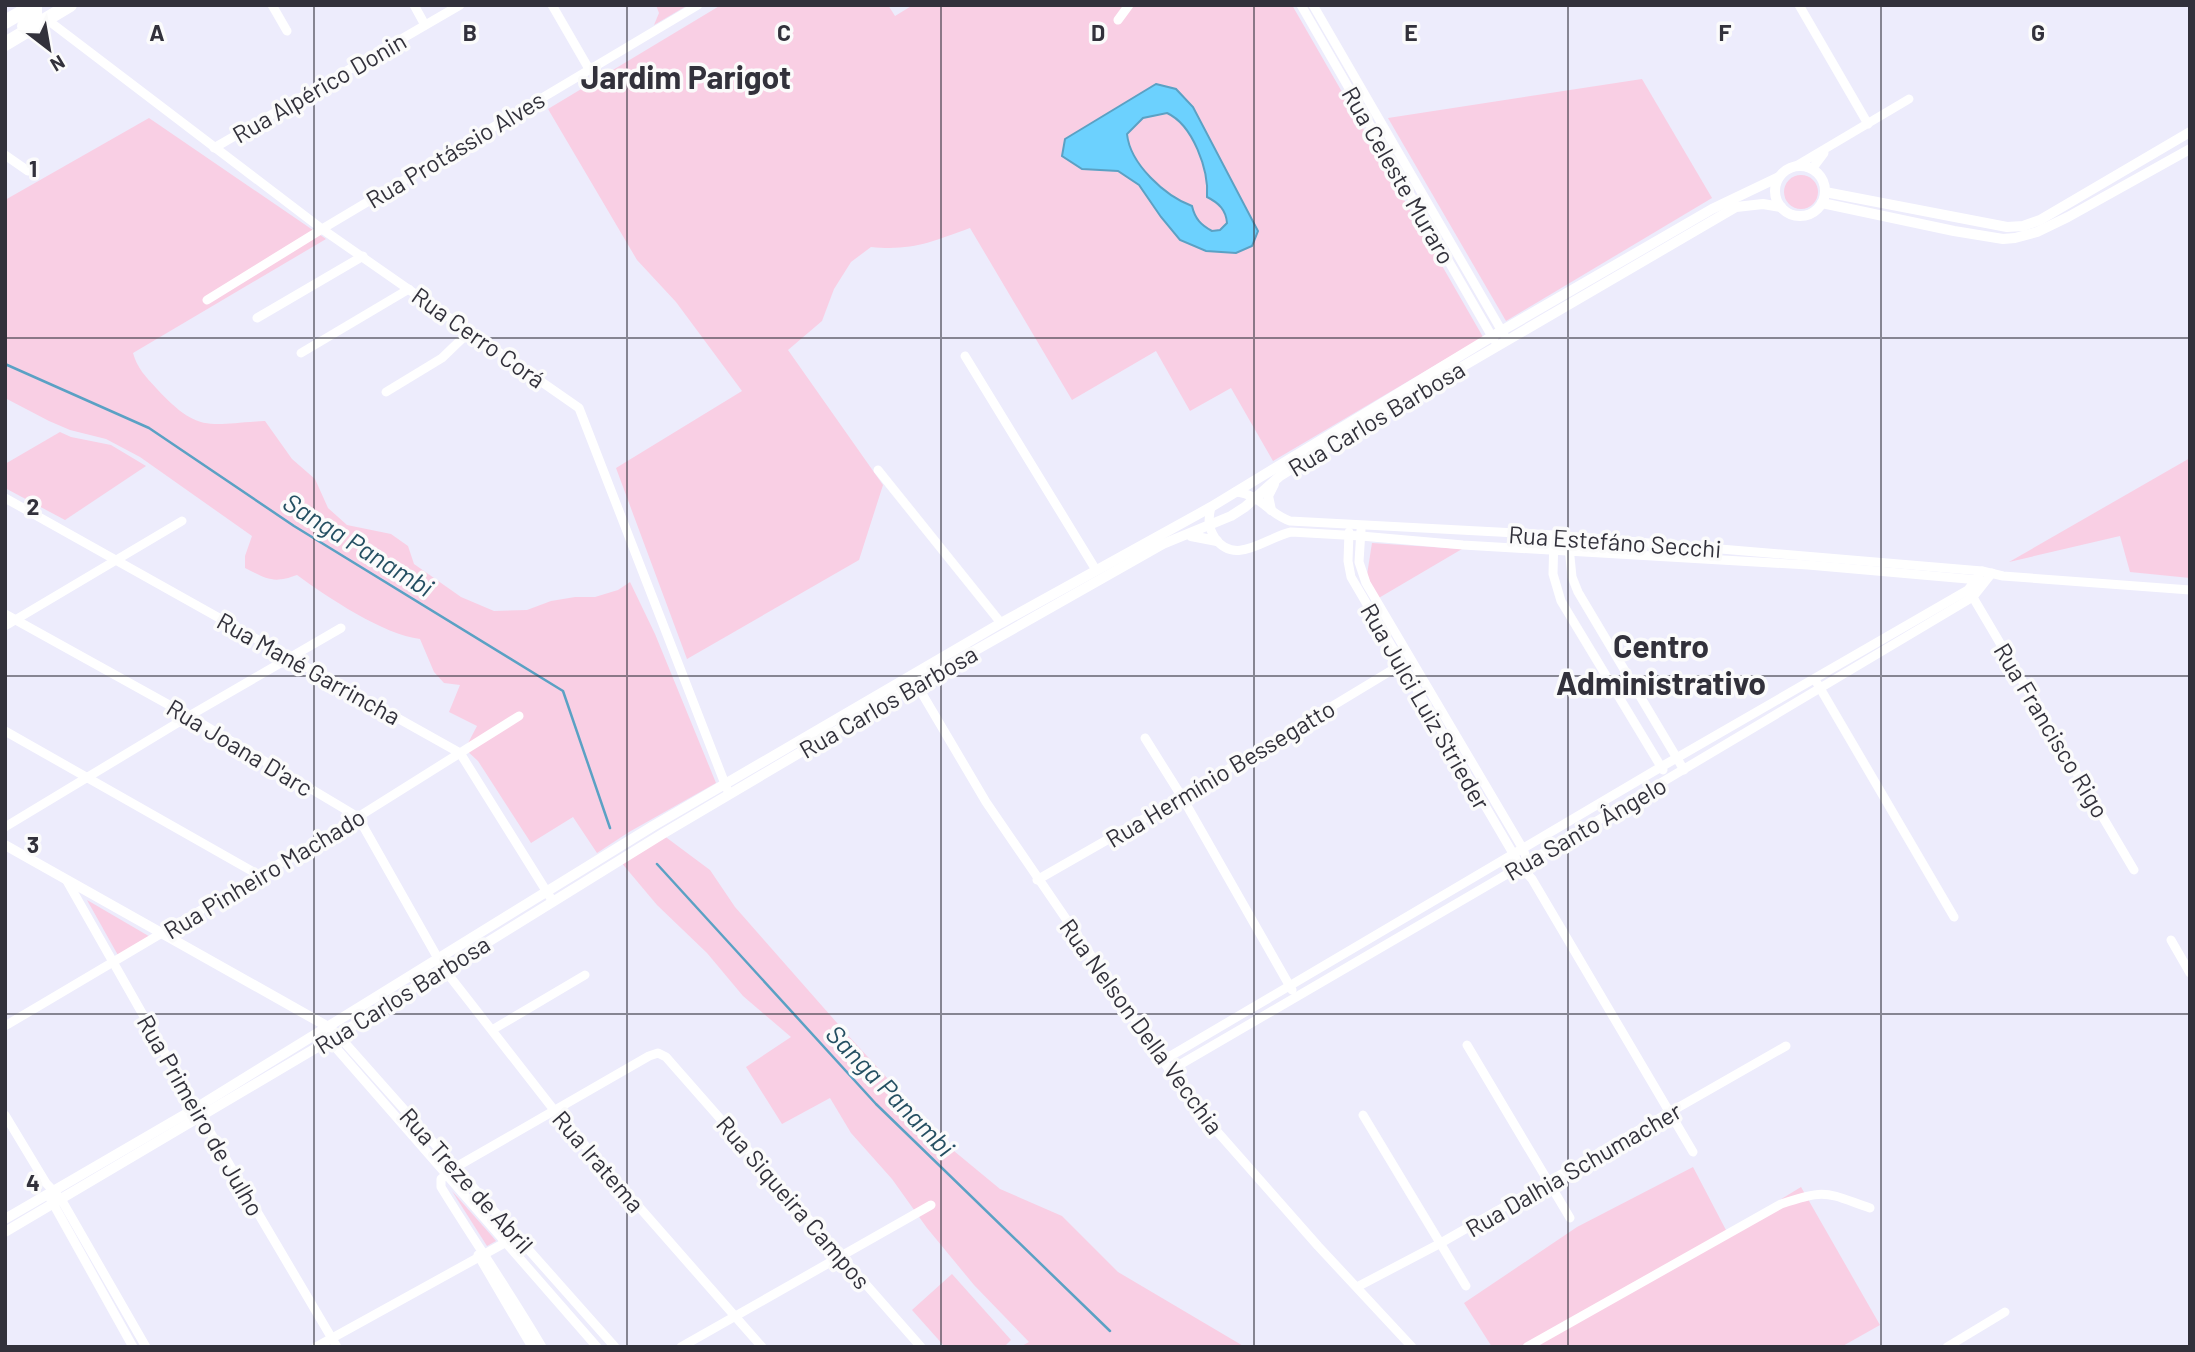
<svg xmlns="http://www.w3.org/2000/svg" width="2195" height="1352" font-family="Barlow,sans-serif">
<rect width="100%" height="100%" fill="#edecfc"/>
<g fill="#f9cfe4">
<polygon points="656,5 688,5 654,25 659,13"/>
<path d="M721,5H888L895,16L913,5H1292L1483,337L1273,461L1231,388L1190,411L1156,351L1072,400L970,228C931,242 912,251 871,247L851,262L834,289L822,321L788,350L883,485L859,560L687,659L616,468L742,391L676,302L637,260L548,109Z"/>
<polygon points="1642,79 1712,198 1506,321 1388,118"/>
<path d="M149,118L326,239L133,353C137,368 146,377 157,389C199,434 208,424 265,421L292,459L315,479L328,508L347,525L391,534L408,546L414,564L461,597L494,611L527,610L551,601L575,597H595L618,590L630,582L655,634L716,783L629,832L597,853L573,817L531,843L478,761L465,749L477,726L449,712L460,685L444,683L434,672L420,639C384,635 327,597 297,575C273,584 267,579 245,568V556L252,536L140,457L106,439L70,430L49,421L5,398V200Z"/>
<circle cx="1801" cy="192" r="17"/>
<polygon points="60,432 71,437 111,445 146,466 65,520 5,488 5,464"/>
<polygon points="2190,458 2190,578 2130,572 2120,536 2009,562"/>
<polygon points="1372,543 1462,549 1377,599 1366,581"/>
<polygon points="663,835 710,870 735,907 845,1032 954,1151 1000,1189 1062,1216 1118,1272 1245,1347 1020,1347 1029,1342 974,1285 927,1228 892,1179 851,1133 830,1098 782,1124 746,1067 791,1037 743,996 707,953 657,905 620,861"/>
<polygon points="87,900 152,938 119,957"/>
<polygon points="1693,1167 1727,1232 1801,1187 1880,1325 1841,1347 1492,1347 1464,1303 1577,1227"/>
<polygon points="452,1191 491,1235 496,1241 487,1246"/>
<polygon points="952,1274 1011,1340 1004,1347 945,1347 912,1310"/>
</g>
<path fill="#6cd1fe" stroke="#5ba1c4" stroke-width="2" fill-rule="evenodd" d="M1156,84L1176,89L1193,107L1258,231L1252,246L1236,253L1206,251L1180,240L1161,217L1139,185L1118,171L1082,169L1062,156L1065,139ZM1167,113C1193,125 1209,170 1207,197C1219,203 1226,210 1227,223L1220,230L1212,231C1201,225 1195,219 1192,206C1165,196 1130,164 1127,134L1143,118Z"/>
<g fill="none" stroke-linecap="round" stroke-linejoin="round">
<g stroke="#5ba1c4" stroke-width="2.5">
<polyline points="5,364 149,428 294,526 563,691 610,828"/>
<polyline points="657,864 876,1104 1110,1331"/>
</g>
<g stroke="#fff" stroke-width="9">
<polyline points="272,5 287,31"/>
<polyline points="414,5 425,25"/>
<polyline points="552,5 589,69"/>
<polyline points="1301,5 1494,340"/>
<polyline points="1313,5 1507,340"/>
<polyline points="1799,5 1868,124"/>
<polyline points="45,18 322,229 579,408 727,789"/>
<polyline points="1118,20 1129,5"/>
<polyline points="214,148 460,5"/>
<polyline points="5,155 28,171"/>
<polyline points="1796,166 1909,99"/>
<polyline points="1812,169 1824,153"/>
<polyline points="207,300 322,229 698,5"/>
<polyline points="257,318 363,256"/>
<polyline points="301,353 409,289"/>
<polyline points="965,356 1096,570"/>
<polyline points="386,392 442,358 470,331"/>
<polyline points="878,470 1001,623"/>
<path d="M1235,492C1261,494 1267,513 1290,521L1554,535L1982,571L2003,576L2190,590"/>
<polyline points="5,498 460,753 550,897"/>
<path d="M1211,507C1208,519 1208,527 1215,538C1235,567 1267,537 1291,532L1361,536L1463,545L1808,565L1979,580"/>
<polyline points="1361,530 1359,562 1366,583 1523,849 1529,866"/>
<polyline points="1349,532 1348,561 1351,577 1521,867 1532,879 1693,1152"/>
<polyline points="1554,535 1553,574 1561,601 1663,770"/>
<polyline points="1569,547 1572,577 1578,592 1684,770"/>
<polyline points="1971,594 2134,870"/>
<polyline points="5,614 189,716 358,817 444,969 554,1110 762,1347"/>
<polyline points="5,626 182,521"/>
<polyline points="914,680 986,802 1192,1103 1318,1246 1412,1347"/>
<polyline points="1817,683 1954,917"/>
<polyline points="5,731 259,875"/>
<polyline points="1145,738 1182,797 1292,990"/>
<polyline points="5,827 189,716 341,628"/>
<polyline points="1037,880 1182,797 1402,664"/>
<polyline points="67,881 196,1108 337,1347"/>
<polyline points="2171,940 2190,973"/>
<polyline points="5,1026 358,817 519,716"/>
<polyline points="492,1030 585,975"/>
<polyline points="338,1035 615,1347"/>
<polyline points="329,1040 597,1347"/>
<polyline points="1467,1045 1570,1218"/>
<polyline points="1162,1061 1661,767 1968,590 1982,571"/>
<polyline points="1169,1071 1528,862 1973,597 1992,573"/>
<polyline points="5,1115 46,1183 61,1199 146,1347"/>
<polyline points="1363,1115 1466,1286"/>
<polyline points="456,1167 649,1056 658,1053 666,1057 921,1347"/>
<path d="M447,1174L441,1179V1187C474,1241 510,1292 542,1347"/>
<polyline points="50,1198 133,1347"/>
<polyline points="478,1255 532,1347"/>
<polyline points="1357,1287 1439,1244 1786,1046"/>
<polyline points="316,1347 510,1240"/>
<polyline points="681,1347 931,1205"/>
<path d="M1527,1347L1781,1204C1827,1188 1826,1193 1870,1208"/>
<polyline points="1947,1347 2005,1312"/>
</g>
<g stroke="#fff" stroke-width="10">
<circle cx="1800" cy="191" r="25"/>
<polyline points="1825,192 2007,227 2023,226 2040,220 2190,132"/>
<polyline points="1822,203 1954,231 2003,239 2015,238 2037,232 2068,217 2190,149"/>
<polyline points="1271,510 1268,496 1274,484"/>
<polyline points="1191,536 1217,541"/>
<polyline points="5,845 332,1029"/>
<polyline points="5,1219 196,1108 653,826 1001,623 1211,507 1496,334 1712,209 1779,177"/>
<polyline points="5,1232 338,1035 664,833 916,684 1163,544 1231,516 1245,507 1280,476 1369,421 1736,207 1763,204 1781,207"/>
</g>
<g stroke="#fff" stroke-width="14">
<polyline points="5,22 34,5"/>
<polyline points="24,26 35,15 35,5"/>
<polyline points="5,44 70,5"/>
</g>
</g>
<path fill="none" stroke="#32313b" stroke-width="2" stroke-opacity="0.55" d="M314,5V1347M627,5V1347M941,5V1347M1254,5V1347M1568,5V1347M1881,5V1347M5,338H2190M5,676H2190M5,1014H2190"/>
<g text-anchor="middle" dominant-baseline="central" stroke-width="7" stroke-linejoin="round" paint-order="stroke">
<g font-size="24" fill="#32313b" stroke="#fbfbfb">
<text transform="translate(319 87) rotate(-30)">Rua Alpérico Donin</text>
<text transform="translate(455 149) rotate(-31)">Rua Protássio Alves</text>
<text transform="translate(1399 175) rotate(60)">Rua Celeste Muraro</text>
<text transform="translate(479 337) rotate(35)">Rua Cerro Corá</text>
<text transform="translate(1376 418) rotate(-31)">Rua Carlos Barbosa</text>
<text transform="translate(1615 541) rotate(4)">Rua Estefáno Secchi</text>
<text transform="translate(309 668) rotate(29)">Rua Mané Garrincha</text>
<text transform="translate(888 701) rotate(-30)">Rua Carlos Barbosa</text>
<text transform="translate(1426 706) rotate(60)">Rua Julci Luiz Strieder</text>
<text transform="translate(2052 730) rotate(59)">Rua Francisco Rigo</text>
<text transform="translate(240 747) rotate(31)">Rua Joana D'arc</text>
<text transform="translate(1220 773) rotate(-31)">Rua Hermínio Bessegatto</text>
<text transform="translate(1585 828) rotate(-30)">Rua Santo Ângelo</text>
<text transform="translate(264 873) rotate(-31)">Rua Pinheiro Machado</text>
<text transform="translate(402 994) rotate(-32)">Rua Carlos Barbosa</text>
<text transform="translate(1142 1026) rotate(54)">Rua Nelson Della Vecchia</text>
<text transform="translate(201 1115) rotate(60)">Rua Primeiro de Julho</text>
<text transform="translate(599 1161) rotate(49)">Rua Iratema</text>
<text transform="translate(1573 1169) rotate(-30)">Rua Dalhia Schumacher</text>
<text transform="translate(467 1180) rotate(48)">Rua Treze de Abril</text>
<text transform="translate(794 1202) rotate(49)">Rua Siqueira Campos</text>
</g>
<g font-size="26" font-style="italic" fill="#244f62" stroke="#fbfbfb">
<text transform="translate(359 544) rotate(32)">Sanga Panambi</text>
<text transform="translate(891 1090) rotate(46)">Sanga Panambi</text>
</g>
<g font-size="32" font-weight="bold" fill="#32313b" stroke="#fbfbfb">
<text x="686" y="76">Jardim Parigot</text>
<text x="1661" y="645">Centro<tspan x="1661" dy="37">Administrativo</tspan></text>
</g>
</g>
<g font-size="23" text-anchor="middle" font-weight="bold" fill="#32313b" stroke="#fbfbfb" stroke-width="7" stroke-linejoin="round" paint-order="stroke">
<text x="157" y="41">A</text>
<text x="470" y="41">B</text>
<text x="784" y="41">C</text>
<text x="1098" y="41">D</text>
<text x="1411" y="41">E</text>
<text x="1725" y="41">F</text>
<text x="2038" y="41">G</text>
<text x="33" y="177">1</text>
<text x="33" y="515">2</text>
<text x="33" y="853">3</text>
<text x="33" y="1191">4</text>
</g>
<rect width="2195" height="1352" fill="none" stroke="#32313b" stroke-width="14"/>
<g transform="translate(49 49) rotate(149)" stroke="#fbfbfb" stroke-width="5" paint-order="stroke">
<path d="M0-5L12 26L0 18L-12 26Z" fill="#32313b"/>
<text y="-10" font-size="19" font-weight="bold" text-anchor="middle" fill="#32313b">N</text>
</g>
</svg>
